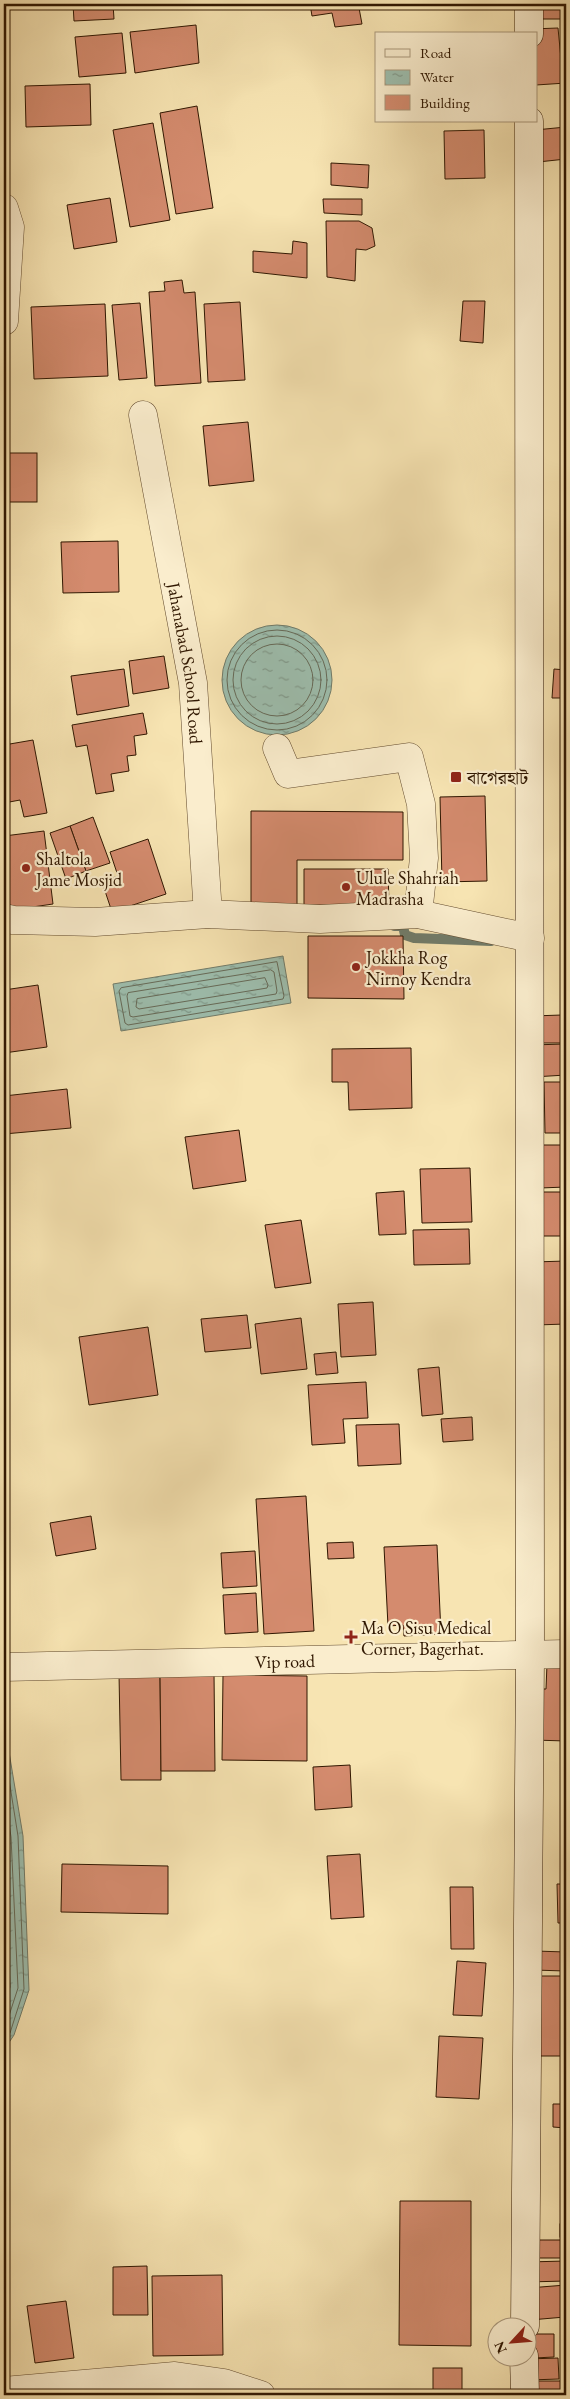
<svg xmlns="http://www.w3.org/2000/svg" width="570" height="2399" font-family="'EB Garamond','Noto Serif Bengali',serif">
<defs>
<pattern id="water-ripples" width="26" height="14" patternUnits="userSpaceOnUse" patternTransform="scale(1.25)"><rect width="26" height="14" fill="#9dbeae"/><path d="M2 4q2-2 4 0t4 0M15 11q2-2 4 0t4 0" fill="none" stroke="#80998b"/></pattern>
</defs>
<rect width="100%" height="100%" fill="#f7e4b2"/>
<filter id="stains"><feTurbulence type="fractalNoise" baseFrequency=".004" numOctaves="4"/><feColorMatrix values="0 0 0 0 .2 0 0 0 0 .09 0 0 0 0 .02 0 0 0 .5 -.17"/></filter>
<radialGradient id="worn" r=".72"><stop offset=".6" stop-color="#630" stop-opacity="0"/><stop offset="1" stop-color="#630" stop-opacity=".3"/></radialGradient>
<g fill="url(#water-ripples)" stroke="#717b69">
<circle cx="277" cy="680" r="55"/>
<polygon points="283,956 291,1003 121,1031 113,984"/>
<polygon points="4,1722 23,1836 29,1990 14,2035 4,2050"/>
</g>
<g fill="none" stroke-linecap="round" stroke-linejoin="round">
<g stroke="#666a58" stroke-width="1">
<circle cx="277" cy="680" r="50"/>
<circle cx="277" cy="680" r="44"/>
<circle cx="277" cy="680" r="36"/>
<polygon points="277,962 284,996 283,999 128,1025 125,1023 119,991 121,988"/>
<polygon points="271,970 274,972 277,991 276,994 133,1017 130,1016 127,996 128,993"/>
<polygon points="265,978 268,985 267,988 139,1009 136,1007 137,999"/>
<polyline points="4,1748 18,1836 24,1989 10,2033 4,2041"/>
<polyline points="4,1788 11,1837 18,1988 4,2031"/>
<polyline points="4,1836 10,1987 4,2007"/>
</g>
<g stroke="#717b69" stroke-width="10">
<polyline points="394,926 403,926 405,935 414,938 491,941"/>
<polyline points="121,2395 173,2392 203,2395"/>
</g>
</g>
<g fill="#d48b6e" stroke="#301701">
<polygon points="73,4 113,4 114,19 74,21"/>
<polygon points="310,4 366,4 366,7 359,8 362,24 335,27 332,13 312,16"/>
<polygon points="540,4 566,4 566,19 541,19"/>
<polygon points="196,25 199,63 135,73 130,32"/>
<polygon points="558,28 561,59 566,59 566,83 536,85 536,34 531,29"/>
<polygon points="122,33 126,73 79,77 75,37"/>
<polygon points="90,84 91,125 26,127 25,86"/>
<polygon points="197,106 213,208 176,214 160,113"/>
<polygon points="153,123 170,220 130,227 113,130"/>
<polygon points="566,127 566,159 538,162 535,130"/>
<polygon points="484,130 485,178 445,179 444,131"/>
<polygon points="331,163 369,165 368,188 331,185"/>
<polygon points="110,198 117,242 74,249 67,205"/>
<polygon points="323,199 362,199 362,215 324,213"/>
<polygon points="326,221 359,221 372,228 375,246 366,250 356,249 355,281 327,277"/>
<polygon points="293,241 307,243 307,278 253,272 253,251 292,254"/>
<polygon points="182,280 184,293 195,292 201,383 155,386 149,292 165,291 164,282"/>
<polygon points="463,301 485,301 483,343 460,341"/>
<polygon points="240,302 245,380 208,382 204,304"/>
<polygon points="140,303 147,378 119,380 112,305"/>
<polygon points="105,304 108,376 34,379 31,307"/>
<polygon points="248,422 254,481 209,486 203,426"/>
<rect x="4" y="453" width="33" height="49"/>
<polygon points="118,541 119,592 63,593 61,542"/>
<polygon points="164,656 169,688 133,694 129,661"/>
<polygon points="124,669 129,706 77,715 71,676"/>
<polygon points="554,669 566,670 566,698 552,698"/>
<polygon points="143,713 147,734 134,736 136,755 127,756 129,771 111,774 114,791 96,794 87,745 76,747 72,725"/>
<polygon points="33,740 47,813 24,817 20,800 4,803 4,745"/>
<polygon points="485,796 487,881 442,882 440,797"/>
<polygon points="251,811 403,812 403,860 297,860 297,906 251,905"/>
<polygon points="93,817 110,863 86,871 70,826"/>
<polygon points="70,826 86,871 66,879 50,833"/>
<polygon points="44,831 53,904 5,911 4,836"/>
<polygon points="148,839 166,894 112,912 102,882 118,876 110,852"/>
<polygon points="304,869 388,869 389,906 304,905"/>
<polygon points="308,936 403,936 404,999 308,998"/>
<polygon points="38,985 47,1047 4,1053 4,990"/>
<polygon points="562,1015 562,1043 533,1043 532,1016"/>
<polygon points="564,1044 566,1075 533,1077 532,1045"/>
<polygon points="411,1048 412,1108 349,1110 348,1082 332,1082 332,1049"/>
<polygon points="544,1082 566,1082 566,1133 545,1133"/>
<polygon points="67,1089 71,1128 4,1134 4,1096"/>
<polygon points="239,1130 246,1181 193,1189 185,1137"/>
<polygon points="539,1145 566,1145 566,1187 540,1188"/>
<polygon points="470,1168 472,1222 422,1223 420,1169"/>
<polygon points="404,1191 406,1234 379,1235 376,1193"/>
<polygon points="534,1192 565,1192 566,1236 535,1236"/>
<polygon points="301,1220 311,1283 275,1288 265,1225"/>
<polygon points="469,1229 470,1264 414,1265 413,1230"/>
<polygon points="566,1261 566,1324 536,1325 533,1262"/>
<polygon points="373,1302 376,1355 341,1357 338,1304"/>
<polygon points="247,1315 251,1348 205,1352 201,1319"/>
<polygon points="301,1318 307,1369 261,1374 255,1324"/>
<polygon points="148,1327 158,1395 89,1405 79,1337"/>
<polygon points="336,1352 338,1373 316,1375 314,1354"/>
<polygon points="439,1367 443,1414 422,1416 418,1369"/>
<polygon points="366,1382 368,1418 343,1419 345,1443 312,1445 308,1385"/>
<polygon points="472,1417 473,1440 443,1442 441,1419"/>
<polygon points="399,1424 401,1464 358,1466 356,1425"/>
<polygon points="306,1496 314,1631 264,1634 256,1499"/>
<polygon points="91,1516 96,1549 56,1556 50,1523"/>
<polygon points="353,1542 354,1558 328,1559 327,1543"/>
<polygon points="437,1545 441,1634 404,1636 403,1625 388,1626 384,1547"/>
<polygon points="255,1551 257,1586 223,1588 221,1553"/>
<polygon points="561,1568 566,1568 566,1627 563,1627"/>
<polygon points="256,1593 258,1632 225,1634 223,1595"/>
<polygon points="547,1664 566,1665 566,1741 534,1740 536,1689 546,1689"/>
<polygon points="160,1673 161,1780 121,1780 119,1674"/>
<polygon points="160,1673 214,1673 215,1771 161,1771"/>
<polygon points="223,1675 307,1676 307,1761 222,1760"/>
<polygon points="350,1765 352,1807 315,1810 313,1767"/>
<polygon points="360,1854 364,1917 331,1919 327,1856"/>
<polygon points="62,1864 168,1866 168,1914 61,1912"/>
<polygon points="557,1884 566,1884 566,1923 558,1923"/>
<polygon points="450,1887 473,1887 474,1949 451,1949"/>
<polygon points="535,1951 566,1952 565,1971 534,1970"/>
<polygon points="457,1961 486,1963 482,2016 453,2015"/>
<polygon points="535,1976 566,1976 566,2056 534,2056"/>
<polygon points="439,2036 483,2038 479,2099 436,2097"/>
<polygon points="553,2104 566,2104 566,2128 553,2127"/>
<polygon points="400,2201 471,2201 471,2346 399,2345"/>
<rect x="560" y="2224" width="6" height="13"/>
<rect x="531" y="2240" width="31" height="18"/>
<polygon points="566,2261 566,2281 527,2282 527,2262"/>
<polygon points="147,2266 148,2315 113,2315 113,2267"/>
<polygon points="222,2275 223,2355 153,2356 152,2276"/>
<polygon points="566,2285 565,2317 530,2320 528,2288"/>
<polygon points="66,2301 74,2358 35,2363 27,2306"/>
<polygon points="534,2334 554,2334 554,2357 534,2358"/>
<polygon points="558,2358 559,2379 529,2380 527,2359"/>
<rect x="433" y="2368" width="29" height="27"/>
<rect x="531" y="2381" width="35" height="14"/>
</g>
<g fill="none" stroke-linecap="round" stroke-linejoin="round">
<defs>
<g id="minor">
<path id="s1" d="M143,415L193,683L208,914"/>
<polyline points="277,748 288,774 409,757 421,804 424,858 418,914"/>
</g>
<g id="tertiary">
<polyline points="4,208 10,227 4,321"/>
<polyline points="4,918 13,920 95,922 208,914 320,919 418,914 530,938"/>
<path id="s2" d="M4,1667L566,1654"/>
<polyline points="4,2391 175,2376 224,2383 261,2395"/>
</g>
<g id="secondary">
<polyline points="529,4 529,34"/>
<polyline points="525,2326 530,1656 529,121"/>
<polyline points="524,2356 525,2395"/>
</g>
</defs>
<use href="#minor" stroke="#624a2d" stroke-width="29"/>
<use href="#tertiary" stroke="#624a2d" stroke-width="29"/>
<use href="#secondary" stroke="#301701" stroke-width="29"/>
<use href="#minor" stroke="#faedcd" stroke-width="28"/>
<use href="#tertiary" stroke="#faedcd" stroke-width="28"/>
<use href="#secondary" stroke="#faedcd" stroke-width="28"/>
</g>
<g fill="#8f2418" stroke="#faedcd" stroke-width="2">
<rect x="450" y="771" width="12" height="12" rx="2.5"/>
<circle cx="26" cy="868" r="5"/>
<circle cx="346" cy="887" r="5"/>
<circle cx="356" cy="967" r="5"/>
<path d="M348.5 1629.5h5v5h5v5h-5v5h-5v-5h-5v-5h5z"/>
</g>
<g text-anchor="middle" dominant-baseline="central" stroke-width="4.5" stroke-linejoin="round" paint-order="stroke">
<g font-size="18" fill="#301701" stroke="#faedcd">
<text stroke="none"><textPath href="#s1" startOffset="252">Jahanabad School Road</textPath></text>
<text stroke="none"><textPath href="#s2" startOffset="281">Vip road</textPath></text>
</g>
<g font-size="18" fill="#301701" stroke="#faedcd" text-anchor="start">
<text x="467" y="777">বাগেরহাট</text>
<text x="36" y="858">Shaltola<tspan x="36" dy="21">Jame Mosjid</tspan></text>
<text x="356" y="877">Ulule Shahriah<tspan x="356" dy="21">Madrasha</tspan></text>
<text x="366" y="957">Jokkha Rog<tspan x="366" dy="21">Nirnoy Kendra</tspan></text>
<text x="361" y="1627">Ma O Sisu Medical<tspan x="361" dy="21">Corner, Bagerhat.</tspan></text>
</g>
</g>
<rect width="570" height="2399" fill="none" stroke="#f7e4b2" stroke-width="20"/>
<rect x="5" y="5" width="560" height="2389" fill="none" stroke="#301701" stroke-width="2.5"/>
<rect x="10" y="10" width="550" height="2379" fill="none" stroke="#301701"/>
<rect x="375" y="32" width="162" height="90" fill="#faedcd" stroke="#a9977b"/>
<rect x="385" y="49" width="25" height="8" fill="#faedcd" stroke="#a9977b"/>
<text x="420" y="58" font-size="15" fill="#301701">Road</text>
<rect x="385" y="70" width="25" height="15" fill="url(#water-ripples)" stroke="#a9977b"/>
<text x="420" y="82" font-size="15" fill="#301701">Water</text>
<rect x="385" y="95" width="25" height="15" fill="#d48b6e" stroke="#a9977b"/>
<text x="420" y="108" font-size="15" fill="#301701">Building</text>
<g transform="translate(512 2342) rotate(244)"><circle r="24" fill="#faedcd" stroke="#a9977b"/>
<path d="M0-4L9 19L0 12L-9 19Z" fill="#8f2418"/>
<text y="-8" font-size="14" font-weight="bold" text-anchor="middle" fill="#301701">N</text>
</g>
<rect width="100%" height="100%" filter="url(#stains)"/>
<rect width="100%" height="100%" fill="url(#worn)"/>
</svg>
